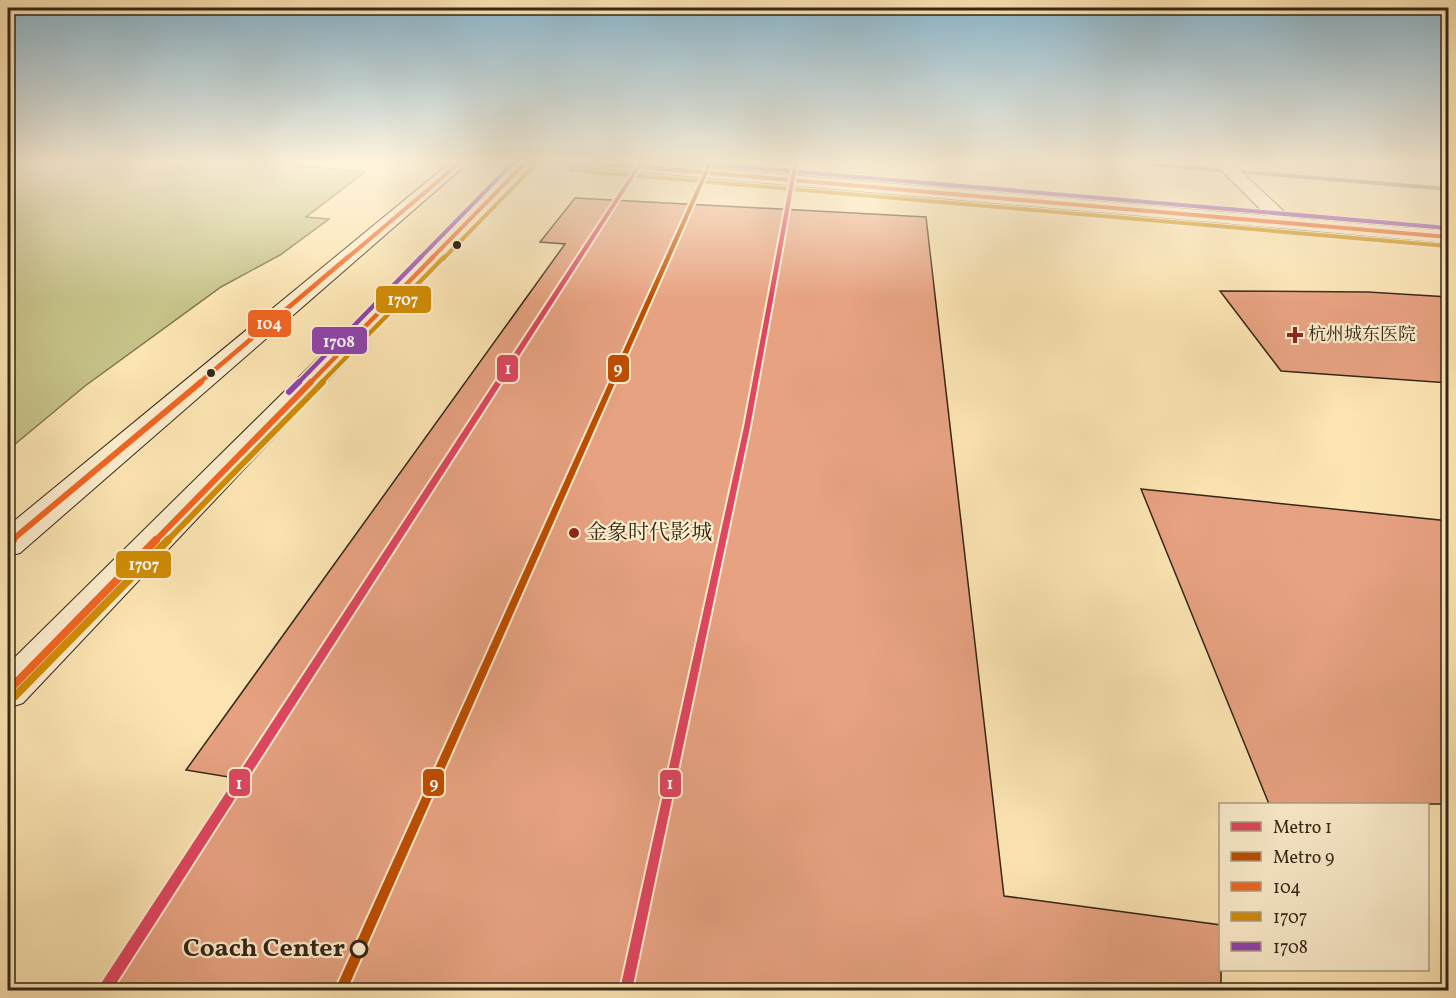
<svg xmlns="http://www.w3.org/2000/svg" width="1456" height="998" font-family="Vollkorn,'Noto Serif SC',serif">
<rect width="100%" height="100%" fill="#fce5b3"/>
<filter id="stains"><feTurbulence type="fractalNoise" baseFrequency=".00333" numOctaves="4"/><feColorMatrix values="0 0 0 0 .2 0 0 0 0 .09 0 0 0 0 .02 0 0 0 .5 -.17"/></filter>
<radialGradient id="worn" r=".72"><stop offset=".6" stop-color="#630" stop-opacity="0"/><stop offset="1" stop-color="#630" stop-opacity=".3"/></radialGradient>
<polygon fill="#c6c288" stroke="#7e7450" stroke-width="1.5" points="8,161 253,161 365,172 306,217 329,219 280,255 221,287 85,386 8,450"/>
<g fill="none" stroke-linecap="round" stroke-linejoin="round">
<polygon fill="#758272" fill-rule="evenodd" points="1111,161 1135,161 1448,187 1448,191 1114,163"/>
</g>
<g fill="#e7a281" stroke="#352617" stroke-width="1.5">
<polygon points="575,198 926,217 1004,896 1221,925 1221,990 107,990 241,779 186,770 565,244 540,242"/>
<polygon points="1220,291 1368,292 1449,297 1449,383 1281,371"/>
<polygon points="1141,489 1449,521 1449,804 1269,804"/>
</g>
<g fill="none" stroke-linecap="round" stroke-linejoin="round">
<defs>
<polygon id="minor" points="1212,161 1230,161 1292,219 1295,223 1292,227 1278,227"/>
<polygon id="tertiary" points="564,161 628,161 1448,231 1448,243 572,166 566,165"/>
<g id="secondary">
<polygon points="452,161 470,161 20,553 8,556 8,526"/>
<polygon points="518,161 535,161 23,703 8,708 8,664"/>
</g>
</defs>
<use href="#minor" stroke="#67563e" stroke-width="2"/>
<use href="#tertiary" stroke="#67563e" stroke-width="2"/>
<use href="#secondary" stroke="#352617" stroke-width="2"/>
<use href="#minor" fill="#fdeece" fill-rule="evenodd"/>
<use href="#tertiary" fill="#fdeece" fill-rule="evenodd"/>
<use href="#secondary" fill="#fdeece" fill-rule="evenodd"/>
<defs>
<g id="bus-1-far3">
<polyline points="572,161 1448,237"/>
<polyline points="346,259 462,161"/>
<polyline points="431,259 527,161"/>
</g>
<g id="bus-1-far2">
<polyline points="199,383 348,257"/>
<polyline points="310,383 433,257"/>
</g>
<g id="bus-1-far1">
<polyline points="11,541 201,382"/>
<polyline points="155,541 311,382"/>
</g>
<g id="bus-1">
<polyline points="8,544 13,540"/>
<polyline points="8,691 156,540"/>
</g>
<g id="bus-2-far3">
<polyline points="571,170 1447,246"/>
<polyline points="443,259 533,167"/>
</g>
<polyline id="bus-2-far2" points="321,383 444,257"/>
<polyline id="bus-2-far1" points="167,541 323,382"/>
<polyline id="bus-2" points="14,697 168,540"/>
<g id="bus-3-far2">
<polyline points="672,161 1448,228"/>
<polyline points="419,259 515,161"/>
</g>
<polyline id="bus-3-far1" points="298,383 421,257"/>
<polyline id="bus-3" points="289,392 299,382"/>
</defs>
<use href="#bus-1-far3" stroke="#fdeece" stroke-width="6"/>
<use href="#bus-1-far2" stroke="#fdeece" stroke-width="8"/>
<use href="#bus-1-far1" stroke="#fdeece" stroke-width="10"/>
<use href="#bus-1" stroke="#fdeece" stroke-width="12"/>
<use href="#bus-2-far3" stroke="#fdeece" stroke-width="6"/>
<use href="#bus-2-far2" stroke="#fdeece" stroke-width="8"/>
<use href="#bus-2-far1" stroke="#fdeece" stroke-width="10"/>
<use href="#bus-2" stroke="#fdeece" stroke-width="12"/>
<use href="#bus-3-far2" stroke="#fdeece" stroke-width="6"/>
<use href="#bus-3-far1" stroke="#fdeece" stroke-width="8"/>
<use href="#bus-3" stroke="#fdeece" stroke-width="10"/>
<use href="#bus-1-far3" stroke="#f26522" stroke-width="4"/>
<use href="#bus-1-far2" stroke="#f26522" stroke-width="4.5"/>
<use href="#bus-1-far1" stroke="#f26522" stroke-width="6"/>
<use href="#bus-1" stroke="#f26522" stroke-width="8"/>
<use href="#bus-2-far3" stroke="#d08c05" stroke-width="4"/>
<use href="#bus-2-far2" stroke="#d08c05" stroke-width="4.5"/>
<use href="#bus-2-far1" stroke="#d08c05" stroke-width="6"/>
<use href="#bus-2" stroke="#d08c05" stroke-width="8"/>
<use href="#bus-3-far2" stroke="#8e44ad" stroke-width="4"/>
<use href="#bus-3-far1" stroke="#8e44ad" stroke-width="4.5"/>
<use href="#bus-3" stroke="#8e44ad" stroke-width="6"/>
<defs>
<g id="metro-1">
<polygon points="640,161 644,161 112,990 99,990 100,985"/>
<polygon points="794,161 798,161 750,427 632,990 620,990 744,427"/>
</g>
<polygon id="metro-2" points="709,161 713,161 347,990 335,990"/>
</defs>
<use href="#metro-1" stroke="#fdeece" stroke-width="4"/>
<use href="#metro-2" stroke="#fdeece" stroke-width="4"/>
<use href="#metro-1" fill="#df4661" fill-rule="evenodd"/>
<use href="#metro-2" fill="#be4d00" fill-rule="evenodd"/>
</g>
<linearGradient id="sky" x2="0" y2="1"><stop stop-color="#8bb8d1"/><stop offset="0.54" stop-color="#fef3dd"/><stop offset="1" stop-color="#fef3dd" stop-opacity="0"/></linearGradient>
<rect width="1456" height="300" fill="url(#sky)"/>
<g fill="#352617" stroke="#fdeece" stroke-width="2">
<circle cx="457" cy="245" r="5"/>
<circle cx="211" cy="373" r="5"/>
</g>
<g fill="#8f2418" stroke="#fdeece" stroke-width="2">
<path d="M1292 326h6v6h6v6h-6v6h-6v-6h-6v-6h6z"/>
<circle cx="574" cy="533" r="6"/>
</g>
<circle fill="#fdeece" stroke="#352617" stroke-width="3" cx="359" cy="949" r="8"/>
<g text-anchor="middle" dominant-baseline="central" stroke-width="4.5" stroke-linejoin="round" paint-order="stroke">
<g font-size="18" fill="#352617" stroke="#fdeece" text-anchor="start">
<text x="1308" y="335">杭州城东医院</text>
</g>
<g font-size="21" fill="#352617" stroke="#fdeece" text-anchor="start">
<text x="586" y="533">金象时代影城</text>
</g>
<g font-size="26" font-weight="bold" fill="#352617" stroke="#fdeece" text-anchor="end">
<text x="345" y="949">Coach Center</text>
</g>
</g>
<g stroke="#fdeece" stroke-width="2">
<rect x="375" y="285" width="57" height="29" rx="6" fill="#d08c05"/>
<rect x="247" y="309" width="45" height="29" rx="6" fill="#f26522"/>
<rect x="311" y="326" width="57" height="29" rx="6" fill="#8e44ad"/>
<rect x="496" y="354" width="23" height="29" rx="6" fill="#df4661"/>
<rect x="607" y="354" width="23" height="29" rx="6" fill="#be4d00"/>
<rect x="115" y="550" width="57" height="29" rx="6" fill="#d08c05"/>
<rect x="228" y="768" width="23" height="29" rx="6" fill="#df4661"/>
<rect x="422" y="768" width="23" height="29" rx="6" fill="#be4d00"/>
<rect x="659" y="769" width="23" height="29" rx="6" fill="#df4661"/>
</g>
<g font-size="16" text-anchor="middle" font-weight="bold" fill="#fff">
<text x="403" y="305">1707</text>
<text x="269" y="329">104</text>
<text x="339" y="347">1708</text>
<text x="508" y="374">1</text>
<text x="618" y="374">9</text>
<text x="144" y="570">1707</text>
<text x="239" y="789">1</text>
<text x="434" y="789">9</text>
<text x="670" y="789">1</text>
</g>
<rect width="1456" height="998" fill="none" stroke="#fce5b3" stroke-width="30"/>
<rect x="9" y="9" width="1438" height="980" fill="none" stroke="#352617" stroke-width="3"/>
<rect x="15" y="15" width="1426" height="968" fill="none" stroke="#352617" stroke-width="1.5"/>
<rect x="1219" y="803" width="210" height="168" fill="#fdeece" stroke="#ad9e85" stroke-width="1.5"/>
<rect x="1231" y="822" width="30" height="9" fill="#df4661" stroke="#ad9e85" stroke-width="1.5"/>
<text x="1273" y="833" font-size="18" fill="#352617">Metro 1</text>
<rect x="1231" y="852" width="30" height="9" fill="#be4d00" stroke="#ad9e85" stroke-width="1.5"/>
<text x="1273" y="863" font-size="18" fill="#352617">Metro 9</text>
<rect x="1231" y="882" width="30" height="9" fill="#f26522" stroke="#ad9e85" stroke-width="1.5"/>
<text x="1273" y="893" font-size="18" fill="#352617">104</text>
<rect x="1231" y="912" width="30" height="9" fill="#d08c05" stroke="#ad9e85" stroke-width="1.5"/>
<text x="1273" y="923" font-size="18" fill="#352617">1707</text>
<rect x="1231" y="942" width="30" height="9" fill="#8e44ad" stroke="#ad9e85" stroke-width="1.5"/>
<text x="1273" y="953" font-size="18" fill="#352617">1708</text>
<rect width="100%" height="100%" filter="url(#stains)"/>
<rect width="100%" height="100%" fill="url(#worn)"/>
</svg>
